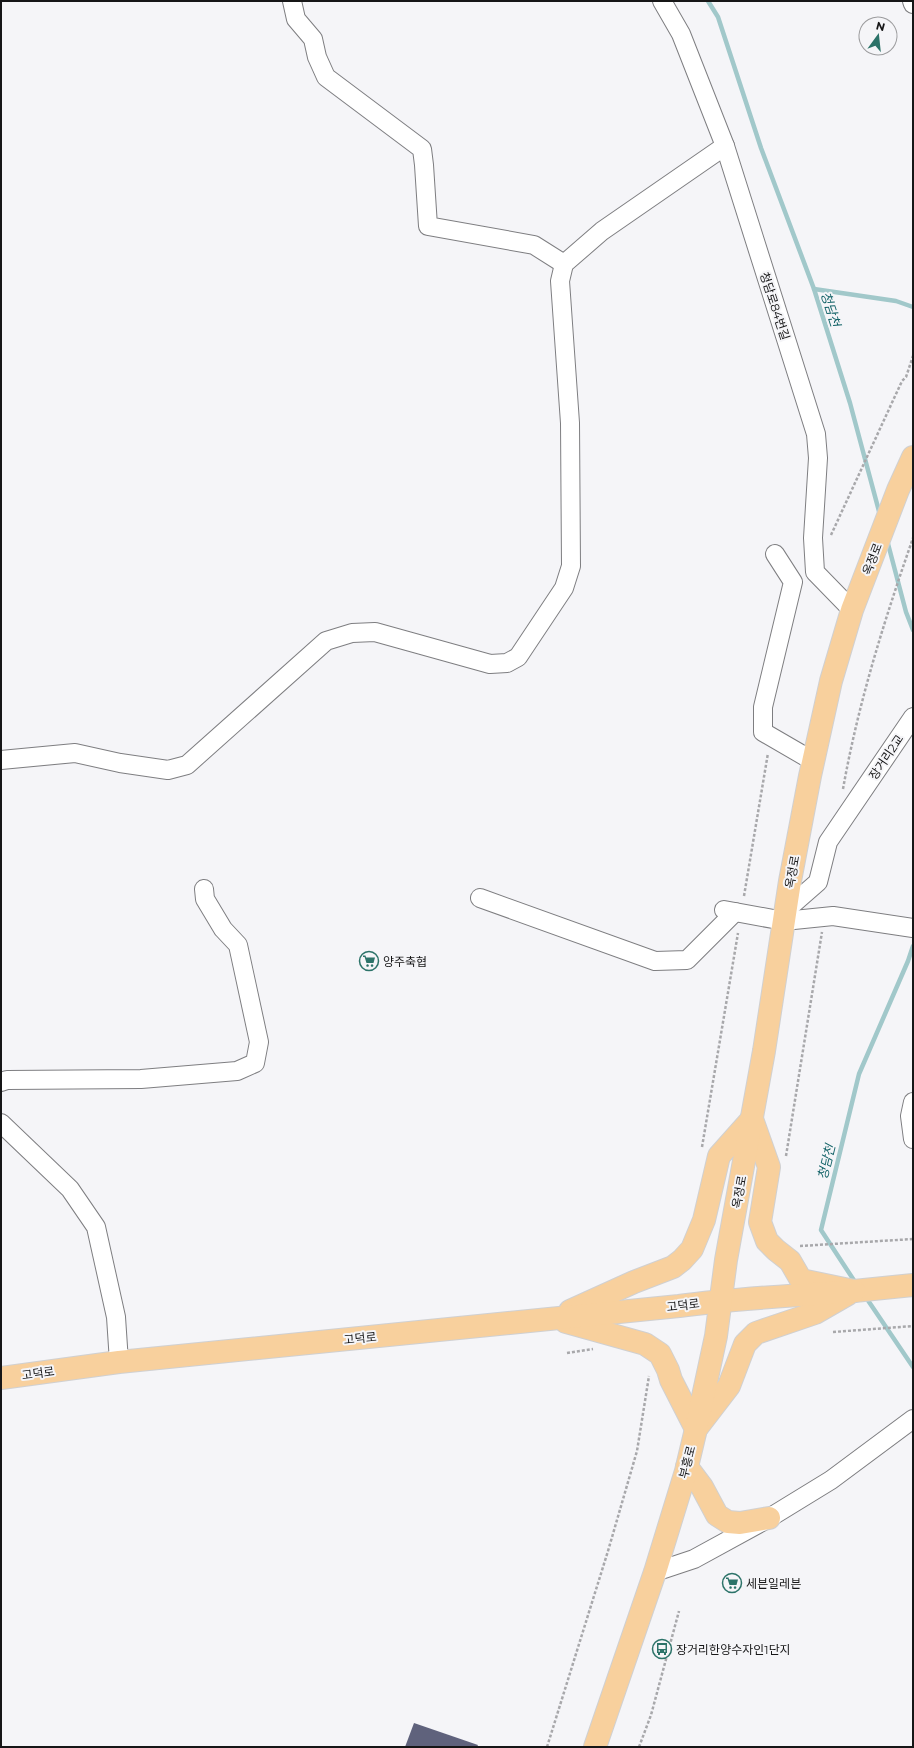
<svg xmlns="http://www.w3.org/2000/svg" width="914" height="1748" font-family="Montserrat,'Noto Sans KR',sans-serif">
<rect width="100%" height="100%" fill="#f5f5f8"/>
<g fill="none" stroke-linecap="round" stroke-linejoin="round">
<g stroke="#a1c8ca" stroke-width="4.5">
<polyline points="708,1 718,17 761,148 814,289 850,403 880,515"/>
<polyline points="814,289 896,301 913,307"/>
<polyline points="887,540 906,612 913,630"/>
<polyline points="857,1285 821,1230 859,1074 908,961 913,946"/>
<polyline points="865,1296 913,1367"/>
</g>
</g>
<polygon fill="#5f627c" points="414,1723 478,1745 477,1747 405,1747"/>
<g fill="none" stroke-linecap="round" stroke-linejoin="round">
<defs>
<g id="minor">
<polyline points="292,1 296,19 313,39 317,57 326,77 422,149 424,165 428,226 534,245 564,264"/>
<polyline points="662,1 681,34 725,146 816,434 818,458 813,538 815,572 852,610"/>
<polyline points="912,1 913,4"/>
<polyline points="775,554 793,582 763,707 763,732 813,761"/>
<polyline points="1,760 75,753 120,763 168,770 187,765 326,641 352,633 375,632 490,664 507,663 518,657 564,588 571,566 570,423 560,281 564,264 602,231 725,146"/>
<polyline points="480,898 655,961 687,960 735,912"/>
<polyline points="724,910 784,921 833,916 913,928"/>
<polyline points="786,910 818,882 828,842 913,717"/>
<polyline points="1,1082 7,1080 141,1079 237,1071 255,1063 259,1042 238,945 223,929 205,899 204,889"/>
<polyline points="913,1102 910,1116 913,1139"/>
<polyline points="1,1123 70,1189 96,1227 116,1317 119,1362"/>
<polyline points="655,1572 694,1559 769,1518 831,1480 913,1419"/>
</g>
<g id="major">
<polyline points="570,1311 634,1282 673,1267 682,1260 692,1249 704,1220 719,1156 752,1119 769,1167 760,1222 767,1241 776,1250 790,1261 801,1280 854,1291 913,1285"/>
<polyline points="566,1322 645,1344 660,1354 668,1370 671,1380 696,1429 729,1386 745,1344 756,1333 815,1313 848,1294"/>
<path d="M1,1378L119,1362L679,1306C737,1298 796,1296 854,1291"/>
<polyline points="687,1467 702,1487 717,1515 728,1522 740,1523 769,1518"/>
<polyline points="595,1747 655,1572 686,1471 696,1429 716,1336 726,1260 764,1051 790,881 810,776 831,681 852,610 898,490 913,457"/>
</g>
</defs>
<use href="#minor" stroke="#7e7e81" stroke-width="20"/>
<use href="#major" stroke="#d0d0d1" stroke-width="24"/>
<g stroke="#a8a8ab" stroke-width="2.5" stroke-dasharray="3 2" stroke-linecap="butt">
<polyline points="831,535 902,381 906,377 913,356"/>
<path d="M843,789C858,704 884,621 913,538"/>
<polyline points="744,896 768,753"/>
<polyline points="702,1147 738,933"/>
<polyline points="786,1156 822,932"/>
<polyline points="800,1246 913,1239"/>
<polyline points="833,1332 913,1326"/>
<polyline points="567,1353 593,1349"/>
<polyline points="547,1747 608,1551 637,1451 649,1376"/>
<polyline points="639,1747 651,1715 679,1611"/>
</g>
<use href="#minor" stroke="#fff" stroke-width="18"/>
<use href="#major" stroke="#f8d09d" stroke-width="22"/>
</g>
<defs>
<symbol id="supermarket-ring" viewBox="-11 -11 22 22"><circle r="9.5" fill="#f5f5f8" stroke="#2c7369" stroke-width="1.5"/><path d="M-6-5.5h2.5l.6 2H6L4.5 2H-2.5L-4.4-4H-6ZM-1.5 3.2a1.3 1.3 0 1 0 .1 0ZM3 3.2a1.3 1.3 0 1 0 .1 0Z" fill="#2c7369"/></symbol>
<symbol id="bus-ring" viewBox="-11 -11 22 22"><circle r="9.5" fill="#f5f5f8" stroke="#2c7369" stroke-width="1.5"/><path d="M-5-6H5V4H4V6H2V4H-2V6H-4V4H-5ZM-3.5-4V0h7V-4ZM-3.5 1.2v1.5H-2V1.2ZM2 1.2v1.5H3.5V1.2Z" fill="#2c7369"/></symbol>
</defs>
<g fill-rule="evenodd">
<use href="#supermarket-ring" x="358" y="950" width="22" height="22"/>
<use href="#supermarket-ring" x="721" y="1572" width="22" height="22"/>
<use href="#bus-ring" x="651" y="1638" width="22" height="22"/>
</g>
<g text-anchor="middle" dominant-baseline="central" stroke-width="4" stroke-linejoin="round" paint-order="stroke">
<g font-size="12" fill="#161617" stroke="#f5f5f8">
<text transform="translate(775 306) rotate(72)">청담로84번길</text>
<text transform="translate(872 559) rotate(-69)">옥정로</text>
<text transform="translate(886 757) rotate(-56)">장거리2교</text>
<text transform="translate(792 872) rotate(-80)">옥정로</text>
<text transform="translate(739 1192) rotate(-80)">옥정로</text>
<text transform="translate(683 1305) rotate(-7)">고덕로</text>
<text transform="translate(360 1338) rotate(-6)">고덕로</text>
<text transform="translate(38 1373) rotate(-8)">고덕로</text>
<text transform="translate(687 1462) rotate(-76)">부흥로</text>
</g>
<g font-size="12" fill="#161617" stroke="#f5f5f8" text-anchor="start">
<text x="383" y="961">양주축협</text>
<text x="746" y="1583">세븐일레븐</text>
<text x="676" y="1649">장거리한양수자인1단지</text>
</g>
<g font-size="13" font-style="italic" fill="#126267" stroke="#f5f5f8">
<text transform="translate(831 309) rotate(72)">청담천</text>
<text transform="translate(826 1162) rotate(-76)">청담천</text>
</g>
</g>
<rect width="914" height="1748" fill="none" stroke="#161617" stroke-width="4"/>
<g transform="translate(878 36) rotate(15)"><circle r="19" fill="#f5f5f8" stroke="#9c9c9e"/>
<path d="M0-3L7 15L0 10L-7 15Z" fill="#2c7369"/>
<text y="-6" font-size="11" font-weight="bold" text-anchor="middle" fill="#161617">N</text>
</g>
</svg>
